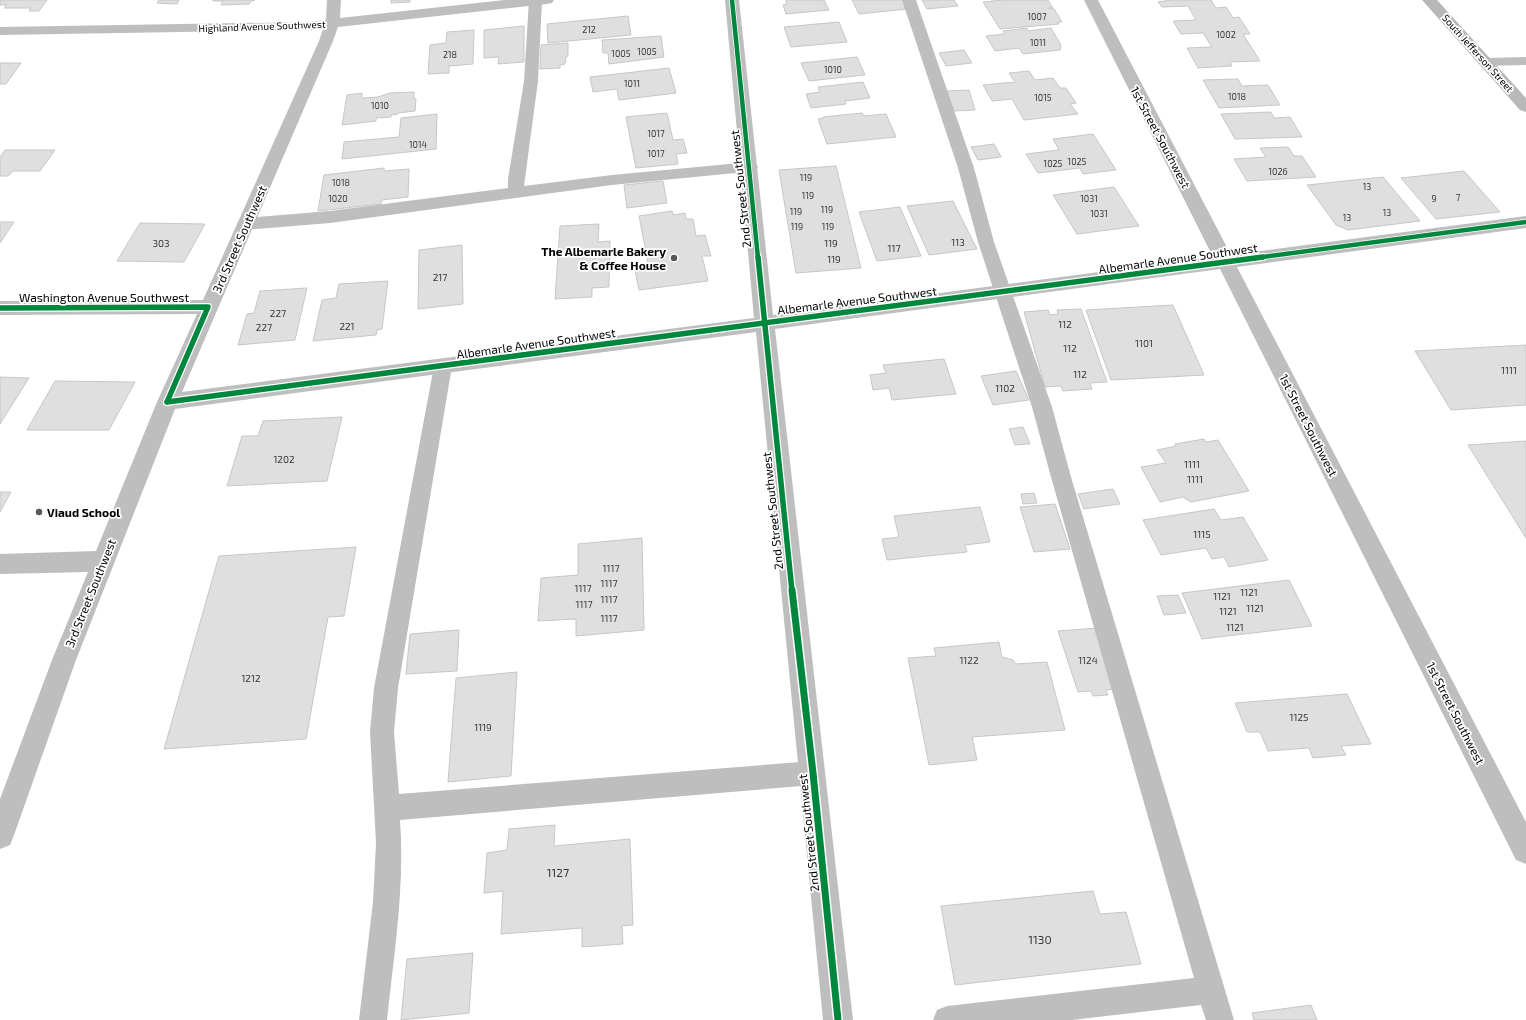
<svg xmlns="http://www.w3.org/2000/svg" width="1526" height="1020" font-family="'Exo 2',sans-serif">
<rect width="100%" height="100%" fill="#fff"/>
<g fill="#dfdfdf" stroke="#c7c7c7">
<polygon points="0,0 47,0 39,11 29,11 31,8 4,8 7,5 0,5"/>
<polygon points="159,0 179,0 177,4 157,3"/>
<polygon points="213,0 255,0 251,1 249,4 221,5 223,1 213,1"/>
<polygon points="391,0 410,0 410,2 391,3"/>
<polygon points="786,0 824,0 829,10 786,14 783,5 787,4"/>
<polygon points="852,0 904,0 908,9 859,14"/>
<polygon points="922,0 954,0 958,6 927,9"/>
<polygon points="1002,0 1048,0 1053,8 1048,8 1054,9 1062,22 1057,22 1059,24 1000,29 983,2"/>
<polygon points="1170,0 1211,0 1216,8 1226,7 1233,18 1239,17 1250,34 1243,34 1260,61 1230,62 1232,66 1198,68 1187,48 1212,47 1203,33 1181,34 1173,21 1196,20 1188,6 1162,7 1158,2"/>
<polygon points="628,16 631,35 548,43 547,24"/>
<polygon points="839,22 847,42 791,47 784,27"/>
<polygon points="524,26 524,62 498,64 499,57 484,58 484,30"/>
<polygon points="1027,28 1028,31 1051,28 1060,43 1061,47 1060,50 1023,54 1019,48 995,51 986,36 1005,34 1003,31"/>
<polygon points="474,30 473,64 449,66 449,73 428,74 430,45 446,43 447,32"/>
<polygon points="661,36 664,57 609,64 608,53 603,53 602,40"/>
<polygon points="568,43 568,56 566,57 565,64 560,65 560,68 540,69 541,45"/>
<polygon points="964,50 972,63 946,66 939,53"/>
<polygon points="857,57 865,75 809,81 801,63"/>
<polygon points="0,63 21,63 6,84 0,84"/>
<polygon points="669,68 676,93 619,100 617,89 593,92 590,77"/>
<polygon points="1029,71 1035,80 1053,78 1060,88 1066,88 1076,103 1070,104 1078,114 1024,120 1012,99 992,101 983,85 1015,82 1009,73"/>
<polygon points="1238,79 1242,86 1268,85 1280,105 1219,108 1203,80"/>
<polygon points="863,82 870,98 845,101 846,104 811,108 806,94 820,92 818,87"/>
<polygon points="969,90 975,110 953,111 947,91"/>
<polygon points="414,92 414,99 416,99 415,111 398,113 398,114 391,115 391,117 376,118 376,121 342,125 347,95 362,93 362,98 378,97 390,93"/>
<polygon points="1271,112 1274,118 1290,117 1302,137 1235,139 1221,114"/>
<polygon points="667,113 673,140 683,139 687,153 676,154 678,164 636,168 626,117"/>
<polygon points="862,113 864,116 886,114 896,137 827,144 818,119 824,118 823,117"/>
<polygon points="437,114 436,149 342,159 344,142 399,137 401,118"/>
<polygon points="1093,134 1116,170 1083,174 1080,168 1038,173 1026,154 1059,150 1053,139"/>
<polygon points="994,144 1001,157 978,160 971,147"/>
<polygon points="1288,147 1294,156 1302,156 1316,177 1247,181 1234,159 1266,157 1260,148"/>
<polygon points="5,150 55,150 40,171 13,171 8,176 0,176 0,157"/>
<polygon points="836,166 861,268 796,273 779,170"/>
<polygon points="384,168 384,171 409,169 408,197 382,200 381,204 318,211 324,175"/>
<polygon points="1464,171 1500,212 1436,219 1401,178"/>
<polygon points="1383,177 1420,221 1348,230 1336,225 1307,185"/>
<polygon points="663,181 667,203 627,208 624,185"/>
<polygon points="1114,187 1139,226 1077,234 1053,195"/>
<polygon points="953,201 977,249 929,255 907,206"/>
<polygon points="900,207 921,256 877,261 859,212"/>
<polygon points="672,211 673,215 685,213 686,219 693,219 696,236 705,235 711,256 702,256 708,281 639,290 634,265 648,263 639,216"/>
<polygon points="0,222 14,222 0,243"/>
<polygon points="140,223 205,224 184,262 117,261"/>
<polygon points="599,224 598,242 610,241 609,287 592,288 592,297 555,299 560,226"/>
<polygon points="462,245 463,304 418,309 419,250"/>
<polygon points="388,281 382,329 377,330 376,335 313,341 322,300 336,298 339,284"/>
<polygon points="307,288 295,340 238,345 247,314 254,313 260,291"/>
<polygon points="1173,305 1204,375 1111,380 1086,310"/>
<polygon points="1081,309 1107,382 1090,383 1092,389 1063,391 1061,386 1045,387 1024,312 1048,310 1050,315 1058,314 1057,310"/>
<polygon points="1526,345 1526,405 1451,410 1415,351"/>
<polygon points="944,359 956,394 892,400 889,388 873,390 870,375 886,373 883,365"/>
<polygon points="1016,371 1029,400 993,405 981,376"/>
<polygon points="0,377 29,378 0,424"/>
<polygon points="55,381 135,382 109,430 27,430"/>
<polygon points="342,417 327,481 227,486 242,436 258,436 263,421"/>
<polygon points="1023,427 1030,444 1015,445 1009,429"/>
<polygon points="1204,439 1206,442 1218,440 1249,491 1191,502 1183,497 1160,502 1141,467 1166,463 1157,450 1176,446 1175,444"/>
<polygon points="1526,441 1526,538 1468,445"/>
<polygon points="1113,489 1120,504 1084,509 1078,494"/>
<polygon points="0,492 11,492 0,512"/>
<polygon points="1034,493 1037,503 1023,504 1021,494"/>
<polygon points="1055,504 1070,549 1034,552 1020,507"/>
<polygon points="980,507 990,542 965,545 967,552 887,560 882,539 899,537 894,516"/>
<polygon points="1214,509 1221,520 1243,517 1268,560 1229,567 1224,557 1212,559 1206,548 1161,555 1143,520"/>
<polygon points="642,538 644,630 576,636 576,619 538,621 541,578 578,575 578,544"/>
<polygon points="356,547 344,616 328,617 306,739 164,749 219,556"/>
<polygon points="1289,580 1312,626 1202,639 1182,593"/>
<polygon points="1178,595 1186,613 1164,615 1157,596"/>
<polygon points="1097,628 1117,689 1106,690 1108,695 1093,696 1091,691 1078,692 1058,631"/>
<polygon points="459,630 457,671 406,674 410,634"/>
<polygon points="999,642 1002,657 1013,660 1016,664 1047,662 1065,730 972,737 977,760 929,765 908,658 936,656 934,648"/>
<polygon points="517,672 511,776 448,782 456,678"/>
<polygon points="1347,694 1371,744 1341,746 1346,755 1313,758 1309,748 1268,751 1260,732 1247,732 1235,703"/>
<polygon points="555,825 554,846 630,839 633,925 622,926 623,944 582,947 582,928 501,934 503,891 484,893 487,853 507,850 509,829"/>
<polygon points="1093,891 1100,914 1126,912 1141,964 955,985 941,906"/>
<polygon points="473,953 469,1013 401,1020 407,959"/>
<polygon points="1311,1005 1317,1020 1254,1020 1252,1013"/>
</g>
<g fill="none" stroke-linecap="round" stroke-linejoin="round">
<g fill="#bebebe" fill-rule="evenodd">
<polygon points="529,0 542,1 538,81 524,186 612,175 750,162 756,163 758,167 756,171 612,185 330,223 245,230 239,228 237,224 239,220 245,218 330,211 508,188 508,179 524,81"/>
<polygon points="902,0 916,0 974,168 994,242 1052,407 1071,477 1234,1020 1206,1020 1201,1005 1072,1020 933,1020 937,1010 947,1006 1194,978 1051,477 1032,407 978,242 958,168"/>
<polygon points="1526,57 1526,65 1486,66 1481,65 1479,62 1481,59 1486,58"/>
<path d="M443,359L450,361L452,366L398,688L394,732L399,794L813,761L822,764L825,773L822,782L813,785L400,820C405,886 394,954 387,1020H359L373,902L376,843L370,732L374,688L434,366L436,361Z"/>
</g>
<polygon fill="#bebebe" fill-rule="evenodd" points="327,0 341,0 340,18 505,0 554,0 552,3 547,4 338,27 333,41 182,392 754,318 725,0 739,0 773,315 1213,257 1084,0 1098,0 1231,255 1526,216 1526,228 1237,267 1526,822 1526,864 1516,860 1220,269 775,329 853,1020 823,1020 756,332 175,409 76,660 14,835 10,845 0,849 0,799 52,660 88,572 0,574 0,554 96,551 157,402 197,314 0,315 0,301 203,300 319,41 323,29 310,30 0,35 0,27 310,22 326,20"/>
<polygon fill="#b8b8b8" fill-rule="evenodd" points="1422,0 1437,0 1526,98 1526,112 1520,110"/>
<defs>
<g id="cycleway-far2">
<polyline points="732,0 758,258"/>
<polyline points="1255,258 1526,222"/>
</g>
<g id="cycleway-far1">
<polyline points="758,257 792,591"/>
<polyline points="0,308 208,307 167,402"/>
<polyline points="167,402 1263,257"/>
</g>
<polyline id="cycleway" points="792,590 813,773 838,1020"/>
</defs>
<use href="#cycleway-far2" stroke="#fff" stroke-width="6"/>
<use href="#cycleway-far1" stroke="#fff" stroke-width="8"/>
<use href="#cycleway" stroke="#fff" stroke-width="10"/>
<use href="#cycleway-far2" stroke="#00873e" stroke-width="4.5"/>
<use href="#cycleway-far1" stroke="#00873e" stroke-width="5.5"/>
<use href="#cycleway" stroke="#00873e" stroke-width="7"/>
</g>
<g fill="#595959" stroke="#fff" stroke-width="1.5">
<circle cx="674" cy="258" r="4"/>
<circle cx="39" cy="512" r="4"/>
</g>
<g text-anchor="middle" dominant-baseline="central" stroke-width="3.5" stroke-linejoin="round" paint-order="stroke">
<g font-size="9" fill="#383838">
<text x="1037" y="16">1007</text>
<text x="589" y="29">212</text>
<text x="1226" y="34">1002</text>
<text x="1038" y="42">1011</text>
<text x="647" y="51">1005</text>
<text x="621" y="53">1005</text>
<text x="450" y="54">218</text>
<text x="833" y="69">1010</text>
<text x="632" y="83">1011</text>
<text x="1237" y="96">1018</text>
<text x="1043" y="97">1015</text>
<text x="380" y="105">1010</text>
<text x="656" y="133">1017</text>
<text x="418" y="144">1014</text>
<text x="656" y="153">1017</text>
<text x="1077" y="161">1025</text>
<text x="1053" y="163">1025</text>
<text x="1278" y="171">1026</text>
<text x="806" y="177">119</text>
<text x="341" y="182">1018</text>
<text x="1367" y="186">13</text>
<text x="808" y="195">119</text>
<text x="1458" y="197">7</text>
<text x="338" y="198">1020</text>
<text x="1089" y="198">1031</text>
<text x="1434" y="198">9</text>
<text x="827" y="209">119</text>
<text x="796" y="211">119</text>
<text x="1387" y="212">13</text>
<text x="1099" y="213">1031</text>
<text x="1347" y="217">13</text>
<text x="797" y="226">119</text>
<text x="828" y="226">119</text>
</g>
<g font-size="10" fill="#000" stroke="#fff">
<text transform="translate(262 26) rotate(-2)">Highland Avenue Southwest</text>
<text transform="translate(1478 53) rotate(48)">South Jefferson Street</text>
</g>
<g font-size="10" fill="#383838">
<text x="958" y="242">113</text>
<text x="161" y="243">303</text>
<text x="831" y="243">119</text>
<text x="894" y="248">117</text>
<text x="834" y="259">119</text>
<text x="440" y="277">217</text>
<text x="278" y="313">227</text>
<text x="1065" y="324">112</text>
<text x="347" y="326">221</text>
<text x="264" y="327">227</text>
<text x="1144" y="343">1101</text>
<text x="1070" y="348">112</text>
<text x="1509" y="370">1111</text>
<text x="1080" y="374">112</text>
<text x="1005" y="388">1102</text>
<text x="284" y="459">1202</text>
<text x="1192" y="464">1111</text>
<text x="1195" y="479">1111</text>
<text x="1202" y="534">1115</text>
<text x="611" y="568">1117</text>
<text x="609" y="583">1117</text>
<text x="583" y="588">1117</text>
<text x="1249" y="592">1121</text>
<text x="1222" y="596">1121</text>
<text x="609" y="599">1117</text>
<text x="584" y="604">1117</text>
<text x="1255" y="608">1121</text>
<text x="1228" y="611">1121</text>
<text x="609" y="618">1117</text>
<text x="1235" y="627">1121</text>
<text x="969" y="660">1122</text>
<text x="1088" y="660">1124</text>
<text x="251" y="678">1212</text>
<text x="1299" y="717">1125</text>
<text x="483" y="727">1119</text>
</g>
<g font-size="12" fill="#000" stroke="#fff">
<text transform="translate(1161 137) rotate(62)">1st Street Southwest</text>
<text transform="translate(740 189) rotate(-96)">2nd Street Southwest</text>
<text transform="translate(239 239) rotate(-66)">3rd Street Southwest</text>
<text transform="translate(1178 258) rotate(-8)">Albemarle Avenue Southwest</text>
<text x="104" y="297">Washington Avenue Southwest</text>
<text transform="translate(857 300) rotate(-7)">Albemarle Avenue Southwest</text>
<text transform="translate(536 343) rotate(-8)">Albemarle Avenue Southwest</text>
<text transform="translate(1309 425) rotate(63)">1st Street Southwest</text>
<text transform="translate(772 511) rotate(-96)">2nd Street Southwest</text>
<text transform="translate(90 593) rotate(-68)">3rd Street Southwest</text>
<text transform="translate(1456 713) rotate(63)">1st Street Southwest</text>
<text transform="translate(808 833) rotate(-96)">2nd Street Southwest</text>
</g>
<g font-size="12" font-weight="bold" fill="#000" stroke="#fff" text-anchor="end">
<text x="666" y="251">The Albemarle Bakery<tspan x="666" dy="14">&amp; Coffee House</tspan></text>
<text x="47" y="512" text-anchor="start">Viaud School</text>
</g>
<g font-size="12" fill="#383838">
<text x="558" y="872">1127</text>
<text x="1040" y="939">1130</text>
</g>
</g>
</svg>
